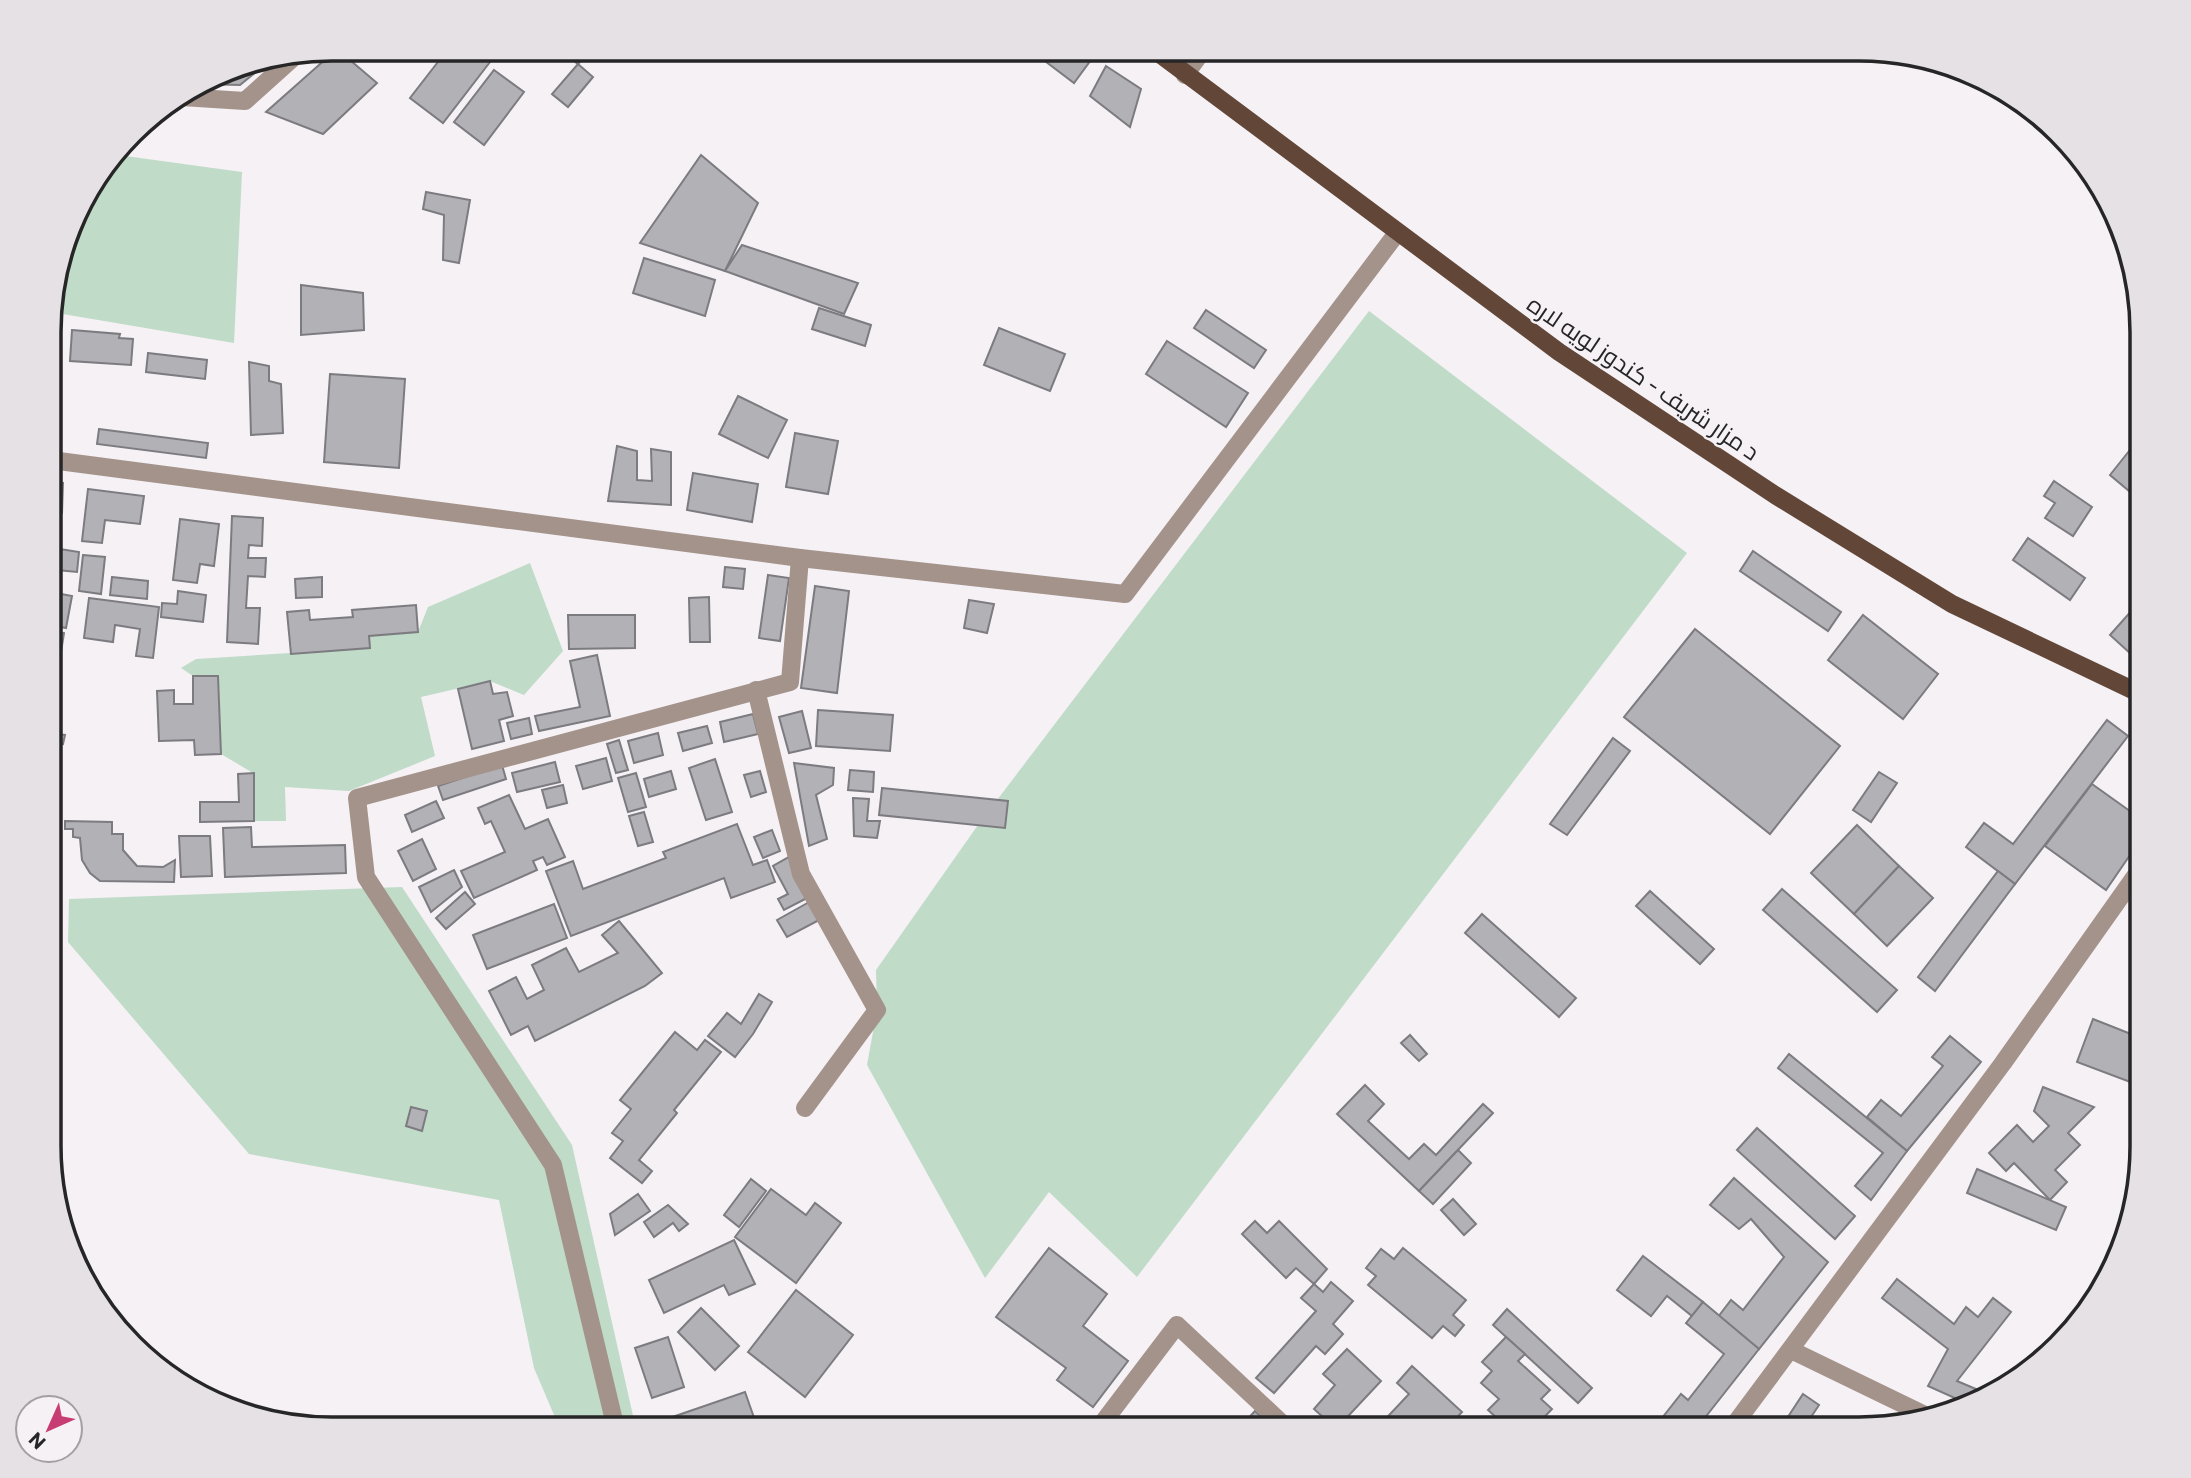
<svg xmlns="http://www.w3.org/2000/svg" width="2191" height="1478" font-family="Commissioner,Cairo,sans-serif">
<rect width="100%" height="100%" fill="#f5f1f5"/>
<g fill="#c0dbc8">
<polygon points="118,155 242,172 234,343 51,312 51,296 78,207"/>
<polygon points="1369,311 1687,553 1137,1277 1049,1192 985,1278 867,1065 877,1010 876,970 978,825"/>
<polygon points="530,563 563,651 524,695 490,681 421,697 435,756 349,791 285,787 286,821 254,821 253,773 221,754 218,676 193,676 181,668 196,659 369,648 369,636 418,632 428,607"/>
<polygon points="402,887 572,1145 636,1429 560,1429 534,1368 499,1200 249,1154 68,942 69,899"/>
</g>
<g fill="#b2b1b6" stroke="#7c7b80" stroke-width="2">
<polygon points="337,49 377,83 323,134 266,112"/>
<polygon points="448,49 474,49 490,62 443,123 410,98"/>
<polygon points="559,49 587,49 589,51 578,64"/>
<polygon points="595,49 613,49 607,57"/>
<polygon points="761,49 780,49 773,58"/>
<polygon points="1029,49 1099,49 1074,83"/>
<polygon points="268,62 240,85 202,84 224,70"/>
<polygon points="578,64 593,77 568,107 552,94"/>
<polygon points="1106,66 1141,89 1130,127 1090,96"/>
<polygon points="494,70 524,92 484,145 454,122"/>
<polygon points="701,155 758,203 725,271 640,243"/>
<polygon points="426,192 470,200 459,263 443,260 444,215 423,209"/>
<polygon points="742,245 858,283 844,314 725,271"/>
<polygon points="644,258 715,280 705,316 633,293"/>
<polygon points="301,285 363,293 364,330 301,335"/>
<polygon points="819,308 871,325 865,346 812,329"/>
<polygon points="1206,310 1266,350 1254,368 1194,328"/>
<polygon points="51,327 59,328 58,354 51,353"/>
<polygon points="999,328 1065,354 1050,391 984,365"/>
<polygon points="72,330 120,334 119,338 133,339 131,365 70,361"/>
<polygon points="1167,341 1248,393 1226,427 1146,374"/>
<polygon points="148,353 207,360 205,379 146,372"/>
<polygon points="249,362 269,366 269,381 281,384 283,433 251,435"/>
<polygon points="330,374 405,379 399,468 324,462"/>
<polygon points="738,396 787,420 768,458 719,434"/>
<polygon points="99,429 208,443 206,458 97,444"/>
<polygon points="795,433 838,441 828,494 786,487"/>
<polygon points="2141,436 2141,501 2110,475"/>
<polygon points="617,446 637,451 637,480 652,481 651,449 671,452 671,505 608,501"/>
<polygon points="693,473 758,484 752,522 687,510"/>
<polygon points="2054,481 2092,507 2073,536 2045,518 2055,503 2044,496"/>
<polygon points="51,482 63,483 62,513 51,512"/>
<polygon points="88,489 144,496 140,524 105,520 102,543 82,541"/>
<polygon points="232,516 263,518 262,546 249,545 248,558 266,558 265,577 248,576 246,608 260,608 258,644 227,642"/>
<polygon points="180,519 219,524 214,566 200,564 197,583 173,580"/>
<polygon points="2028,538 2085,578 2070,600 2013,560"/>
<polygon points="51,547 55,547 53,565 51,565"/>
<polygon points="60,549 79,552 77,572 57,570"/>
<polygon points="1753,551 1841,612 1828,631 1740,571"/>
<polygon points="83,555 105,557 101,594 79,591"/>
<polygon points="725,567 745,569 743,589 723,587"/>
<polygon points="768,575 789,578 780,641 759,638"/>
<polygon points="112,577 148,581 147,599 110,595"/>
<polygon points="322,577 322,597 296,598 295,579"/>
<polygon points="815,586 849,591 837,693 801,688"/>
<polygon points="178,591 206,595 203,622 161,617 162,603 177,604"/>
<polygon points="56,593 72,596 66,628 51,625"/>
<polygon points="709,597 710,642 690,642 689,598"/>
<polygon points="89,598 159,607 153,658 136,656 140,629 115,625 113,642 84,638"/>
<polygon points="969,600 994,604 987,633 964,628"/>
<polygon points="416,605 418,632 369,636 370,648 291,654 287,612 309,610 310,620 353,617 352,610"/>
<polygon points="2134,608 2141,615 2141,642 2131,654 2110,635"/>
<polygon points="568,615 635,615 635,648 569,649"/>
<polygon points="1863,615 1938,674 1903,719 1828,660"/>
<polygon points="1695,629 1840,746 1770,834 1624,717"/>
<polygon points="51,631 64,633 55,690 51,689"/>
<polygon points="597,655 610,716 539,731 535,716 580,707 570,661"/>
<polygon points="193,676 218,676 221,754 195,755 194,740 159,741 157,691 174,690 174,704 193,704"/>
<polygon points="490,681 493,694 507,692 513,716 499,720 504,741 472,749 458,689"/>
<polygon points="51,701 56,701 51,726"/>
<polygon points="818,710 893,715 890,751 816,746"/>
<polygon points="802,711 811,748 789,753 779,717"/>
<polygon points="753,714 758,734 724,742 720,722"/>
<polygon points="529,718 532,734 511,739 507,723"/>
<polygon points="2107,720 2128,736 2015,884 1966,847 1984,823 2013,844"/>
<polygon points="707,726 712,743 683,751 678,733"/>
<polygon points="658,733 663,755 634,763 628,741"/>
<polygon points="55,734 65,735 63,744 54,742"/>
<polygon points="1613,738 1630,751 1567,835 1550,824"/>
<polygon points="619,740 628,770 616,773 607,744"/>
<polygon points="606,758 612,781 583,789 576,766"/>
<polygon points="715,759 732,812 706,820 689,768"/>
<polygon points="555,762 560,782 517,792 512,773"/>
<polygon points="794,763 834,768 833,785 816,795 827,839 809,846"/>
<polygon points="502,765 506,779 443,800 438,786"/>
<polygon points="850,770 874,772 873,792 848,790"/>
<polygon points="671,771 676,789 649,797 644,779"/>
<polygon points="760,771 766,792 751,797 744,775"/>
<polygon points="1879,772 1897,783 1871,822 1853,810"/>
<polygon points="254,773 254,821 200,822 200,802 239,802 238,774"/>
<polygon points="636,773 646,807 628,812 618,778"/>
<polygon points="2092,784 2141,819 2141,839 2106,890 2045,846"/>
<polygon points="563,785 567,803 547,808 542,790"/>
<polygon points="882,788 1008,801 1005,828 879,815"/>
<polygon points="509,795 525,829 548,819 565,857 547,865 543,857 533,861 537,870 474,898 461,871 505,852 491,821 485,824 478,808"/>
<polygon points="853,798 869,799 867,821 880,821 877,838 854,836"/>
<polygon points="436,801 444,818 412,832 405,815"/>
<polygon points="644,812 653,842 638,846 629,816"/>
<polygon points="65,821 112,822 112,834 123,834 123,850 137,866 163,867 175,860 174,882 100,881 90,873 82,860 80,838 73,837 73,829 65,829"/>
<polygon points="737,824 753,865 767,860 775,882 731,898 724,878 571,936 546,871 573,861 583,889 666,858 663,852"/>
<polygon points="1857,825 1899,866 1854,914 1811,873"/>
<polygon points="251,827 252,847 345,845 346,873 225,877 223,828"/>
<polygon points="772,830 780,851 763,858 754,837"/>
<polygon points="179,836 210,836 212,876 181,877"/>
<polygon points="422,839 436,869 413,881 398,851"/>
<polygon points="789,857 809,897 784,910 778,899 788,894 773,866"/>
<polygon points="1899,866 1933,898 1887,946 1854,914"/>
<polygon points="454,870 462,887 431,912 419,887"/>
<polygon points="1998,871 2015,884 1935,991 1918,977"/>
<polygon points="1782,889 1897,990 1877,1012 1763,910"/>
<polygon points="1650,891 1714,949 1700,964 1636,906"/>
<polygon points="465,892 475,904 446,929 436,918"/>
<polygon points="811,901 821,919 787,937 777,920"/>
<polygon points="554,904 567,938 487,969 473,935"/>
<polygon points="1482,914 1576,998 1559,1017 1465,933"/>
<polygon points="619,921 662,973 645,986 535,1041 528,1026 511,1035 489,991 516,977 527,999 544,990 532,965 566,948 579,972 618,953 602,935"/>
<polygon points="759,994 772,1002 753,1034 735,1057 708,1036 727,1013 741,1024"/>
<polygon points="2093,1019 2141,1038 2141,1086 2077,1062"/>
<polygon points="675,1032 697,1050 705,1040 721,1052 674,1110 677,1113 639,1160 652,1171 642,1183 610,1158 623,1141 612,1133 631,1109 620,1100"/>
<polygon points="1410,1035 1427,1054 1419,1061 1401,1043"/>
<polygon points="1950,1036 1981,1062 1907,1151 1867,1117 1881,1100 1901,1116 1943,1066 1932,1057"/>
<polygon points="1789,1054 1907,1151 1871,1200 1855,1186 1883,1153 1778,1068"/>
<polygon points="1365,1085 1384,1104 1368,1121 1409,1159 1424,1144 1436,1155 1483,1104 1493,1113 1419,1191 1337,1114"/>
<polygon points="2043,1087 2094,1107 2068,1133 2080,1145 2055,1170 2067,1182 2050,1200 2014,1163 2006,1171 1989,1153 2017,1125 2033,1142 2049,1126 2034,1111"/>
<polygon points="411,1107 427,1111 422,1131 406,1126"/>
<polygon points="1757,1128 1855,1216 1835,1239 1737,1150"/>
<polygon points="1458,1150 1471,1163 1433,1204 1419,1191"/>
<polygon points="1977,1169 2066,1207 2056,1230 1967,1193"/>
<polygon points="1734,1178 1828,1262 1759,1349 1718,1317 1731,1300 1743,1310 1784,1257 1751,1219 1739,1229 1710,1205"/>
<polygon points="751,1179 766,1191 739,1227 724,1215"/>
<polygon points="771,1189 806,1215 815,1203 841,1223 796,1283 735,1237"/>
<polygon points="638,1194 650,1211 615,1235 610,1214"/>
<polygon points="1453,1199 1476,1224 1464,1235 1441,1210"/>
<polygon points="668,1205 688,1224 679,1231 673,1223 654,1237 644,1222"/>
<polygon points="1255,1221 1267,1233 1279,1221 1327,1269 1314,1284 1296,1268 1286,1278 1242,1234"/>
<polygon points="734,1240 755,1284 729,1295 724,1285 664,1313 649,1280"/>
<polygon points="1049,1248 1107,1294 1083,1326 1128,1361 1093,1407 1057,1380 1066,1368 996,1317"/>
<polygon points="1403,1248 1466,1300 1453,1315 1464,1325 1455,1336 1443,1326 1432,1338 1368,1285 1376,1276 1366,1268 1381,1249 1394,1259"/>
<polygon points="1643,1256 1703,1302 1692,1316 1667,1296 1651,1316 1617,1290"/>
<polygon points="1897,1279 1954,1324 1966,1307 1978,1317 1993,1298 2011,1312 1957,1381 1976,1389 1968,1404 1928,1386 1948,1349 1882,1298"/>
<polygon points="1331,1282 1353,1301 1333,1324 1343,1334 1325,1354 1316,1346 1274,1393 1256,1378 1316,1311 1301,1298 1314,1284 1323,1292"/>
<polygon points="796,1290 853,1335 805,1397 748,1352"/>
<polygon points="1703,1302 1759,1349 1696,1429 1676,1429 1662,1418 1681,1394 1688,1400 1724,1354 1686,1323"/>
<polygon points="701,1308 739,1346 715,1370 678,1332"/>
<polygon points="1507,1309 1592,1388 1578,1403 1493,1325"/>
<polygon points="668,1337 684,1387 652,1398 635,1348"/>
<polygon points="1506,1337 1525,1354 1518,1361 1550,1390 1541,1399 1552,1409 1533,1429 1509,1429 1488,1410 1499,1399 1481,1383 1492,1371 1482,1362"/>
<polygon points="1347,1349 1381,1381 1336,1429 1314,1409 1335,1385 1323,1374"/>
<polygon points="1412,1366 1462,1412 1446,1429 1376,1429 1409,1394 1397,1383"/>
<polygon points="1989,1389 1994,1391 1979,1401"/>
<polygon points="745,1392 758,1429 660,1429 658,1422"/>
<polygon points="1803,1394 1819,1405 1803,1429 1780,1429"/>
<polygon points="1255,1411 1274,1429 1245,1429 1241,1426"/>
<polygon points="1125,1417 1139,1429 1115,1429"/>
</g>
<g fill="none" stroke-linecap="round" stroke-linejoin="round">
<g stroke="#a4938b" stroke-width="18">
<polyline points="1185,75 1204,49"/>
<polyline points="182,97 245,101 295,56"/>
<polyline points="51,460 800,558 1125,594 1397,233"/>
<polyline points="756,690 801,874 877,1010 805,1108"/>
<polyline points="1791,1350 1923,1414"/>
<polyline points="616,1429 553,1165 366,877 357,798 790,682 800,558"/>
<polyline points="1098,1429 1177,1325 1288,1429"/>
<polyline points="1731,1429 2003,1063 2141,868"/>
</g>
<polyline stroke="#624739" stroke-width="18" points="1153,49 1559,352 1775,495 1952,604 2141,694"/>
</g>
<g text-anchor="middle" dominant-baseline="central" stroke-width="5" stroke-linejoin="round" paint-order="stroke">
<g font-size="24" fill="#272627" stroke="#f5f1f5">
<text transform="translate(1644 377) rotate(34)">د مزار شریف - کندوز لویه لاره</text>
</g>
</g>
<path d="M0 0H2191V1478H0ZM332 61H1859A271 271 0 0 1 2130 332V1146A271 271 0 0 1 1859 1417H332A271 271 0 0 1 61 1146V332A271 271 0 0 1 332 61Z" fill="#e5e1e5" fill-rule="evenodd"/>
<path fill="none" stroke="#272627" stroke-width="3.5" d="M332 61H1859A271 271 0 0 1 2130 332V1146A271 271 0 0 1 1859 1417H332A271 271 0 0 1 61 1146V332A271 271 0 0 1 332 61Z"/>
<g transform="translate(49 1429) rotate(225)"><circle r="33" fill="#f5f1f5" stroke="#a3a0a3" stroke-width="2"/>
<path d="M0-5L12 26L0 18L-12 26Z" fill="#c73c73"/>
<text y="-10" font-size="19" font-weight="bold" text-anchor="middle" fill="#272627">N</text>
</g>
</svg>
